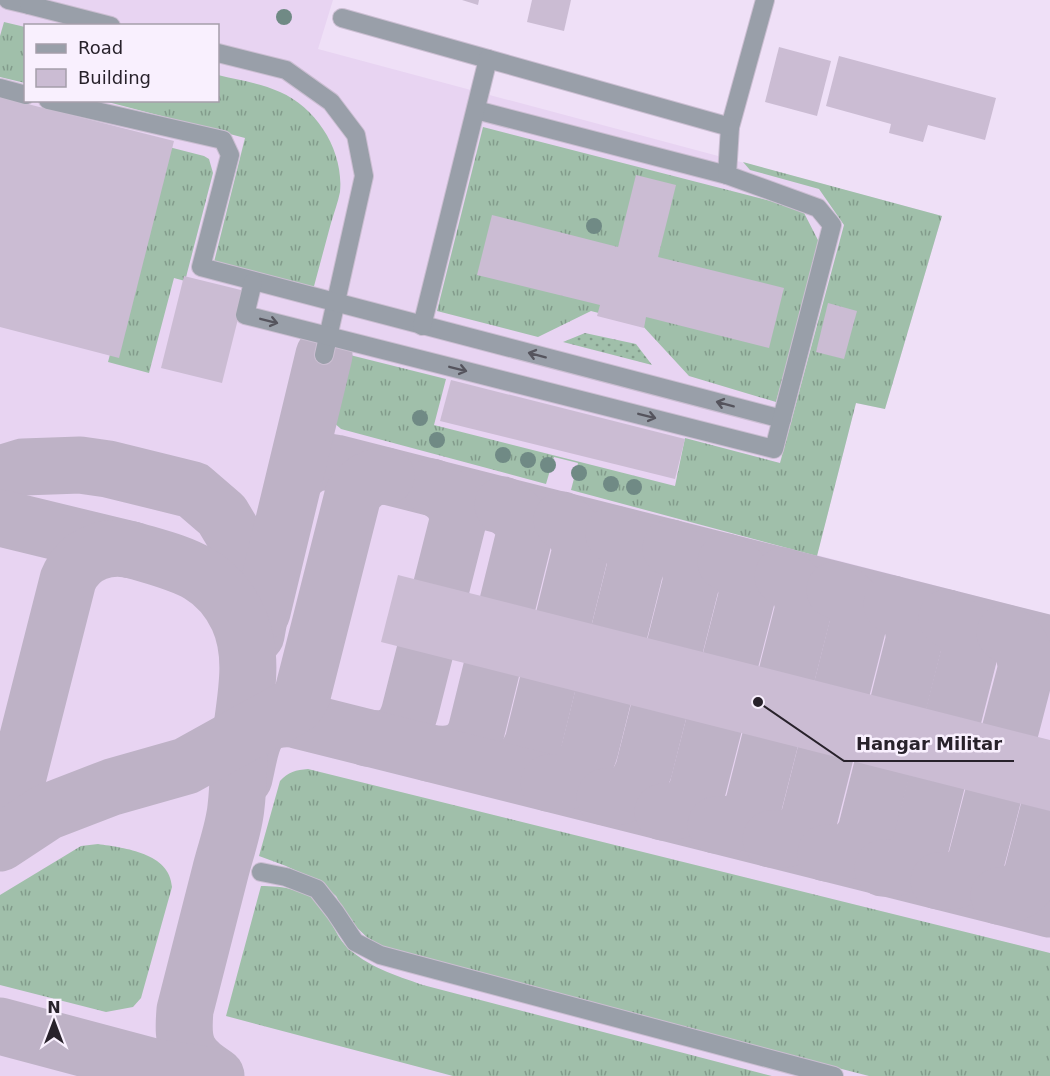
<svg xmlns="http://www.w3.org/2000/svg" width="1050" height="1076" font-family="'DejaVu Sans',sans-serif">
<defs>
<pattern id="grass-tufts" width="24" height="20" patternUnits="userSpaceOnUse" patternTransform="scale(1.5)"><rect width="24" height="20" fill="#a0bfaa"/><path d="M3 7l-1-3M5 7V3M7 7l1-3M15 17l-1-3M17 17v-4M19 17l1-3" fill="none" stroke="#829b8b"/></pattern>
<pattern id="garden-dots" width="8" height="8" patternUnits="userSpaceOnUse" patternTransform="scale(1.5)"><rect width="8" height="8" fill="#a0bfaa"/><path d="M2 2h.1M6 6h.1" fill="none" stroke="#829b8b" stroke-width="1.8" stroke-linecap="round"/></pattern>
</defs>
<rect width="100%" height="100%" fill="#efe0f7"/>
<path fill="#e8d4f2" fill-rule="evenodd" d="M0,0H333L318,49L942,216L885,409L856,403L817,555L1050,615V1076H0ZM26,26H218V100H26Z"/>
<g fill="url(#grass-tufts)">
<polygon points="4,22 25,27 25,83 0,77 0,36"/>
<path d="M218,75C238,80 261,83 280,92C317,108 344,151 340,192C338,202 334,213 331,223C325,245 319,268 313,290L214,262L245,138L108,102V100H218Z"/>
<polygon points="483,127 802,209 820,244 776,402 689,376 641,324 591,311 538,337 437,311"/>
<polygon points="165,146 204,156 209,159 213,173 185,281 174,278 149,373 108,362"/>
<polygon points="743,162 942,216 885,409 856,403 817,556 571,490 578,463 554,457 546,484 341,429 332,421 332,414 346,354 446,379 434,425 675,486 685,438 780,463 844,225 819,189 750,170"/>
<path d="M308,769L1050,953V1076H869L414,959L374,944L349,920L336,896L318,881L286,866L259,856L280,781C288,772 296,770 308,769Z"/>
<path d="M98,844C125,848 170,853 172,887L141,998L133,1007L106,1012L0,985V895L81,846Z"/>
<path d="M261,886C281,886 311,889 324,909C331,920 336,935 345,945C367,967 395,975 423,985L772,1076H453L226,1016Z"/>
</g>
<polygon fill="url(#garden-dots)" points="585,333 636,344 652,365 563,342"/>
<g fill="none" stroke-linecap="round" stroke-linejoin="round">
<g stroke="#beb2c6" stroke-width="57">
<polyline points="0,474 23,467 80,465 108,469 193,490 222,515 234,535 247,566 261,608 256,635"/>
<path d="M295,478C307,464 317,460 335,463L1050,644"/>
<polyline points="0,518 132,550"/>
<polyline points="262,612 324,355"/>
<path d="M367,738C389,741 404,734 410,711L458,521C457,503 448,494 432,487"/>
<path d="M429,753C450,756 467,754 476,732L524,537C524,521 516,513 503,505"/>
<path d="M490,768C514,771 524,765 533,743L580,553C580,537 574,530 562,520"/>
<path d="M244,778C252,745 251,716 293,719L1050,909"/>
<path d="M549,783C576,785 583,773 590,749L635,569C637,552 629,542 614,534"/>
<path d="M605,797C626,799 638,788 644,769L691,583C692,566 685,555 671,548"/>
<path d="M663,812C678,814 691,805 697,791L747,596C747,580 741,568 726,562"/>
<path d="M0,825L10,808L13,796L68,580C79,553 109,543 136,551C180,564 216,571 238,618C255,655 246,695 241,734C238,758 239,783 236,807C234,829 225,852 220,873C208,919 197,964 185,1010C182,1045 186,1057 216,1076"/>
<path d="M716,825C734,826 748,821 754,803L803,611C804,595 797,584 783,576"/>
<path d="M771,839C788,841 801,836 809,819L859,621C857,604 850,596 835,590"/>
<path d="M0,843L47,812L112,787L186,766L296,705L302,696L353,495C362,482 371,476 386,476"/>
<path d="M826,853C845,855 857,850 866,832L914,641C915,623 908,612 892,604"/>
<path d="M883,868C900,869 912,864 920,848L970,651C968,633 962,625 947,618"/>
<path d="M939,881C956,883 965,878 975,865L1026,670C1026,652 1020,641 1005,633"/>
<path d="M999,896C1015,895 1025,890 1032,875L1050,805"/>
<polyline points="0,1026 154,1067 214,1076"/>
</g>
</g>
<g fill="#cbbcd3">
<polygon points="462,0 479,0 478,5"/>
<polygon points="532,0 571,0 564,31 527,22"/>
<polygon points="779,47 831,61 817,116 765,102"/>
<polygon points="839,56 996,98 985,140 928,125 923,142 889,133 891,124 826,106"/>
<polygon points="0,97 174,141 119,358 0,327"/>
<polygon points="636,175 676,185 658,257 784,288 769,348 646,317 644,328 597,316 600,305 477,275 492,215 618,247"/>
<polygon points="184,276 245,291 222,383 161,368"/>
<polygon points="828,303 857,311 844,359 816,352"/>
<polygon points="451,380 685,439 675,479 440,421"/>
<polygon points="398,575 1050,740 1050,811 381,642"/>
</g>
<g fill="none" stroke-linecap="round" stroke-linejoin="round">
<defs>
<g id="minor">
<polyline points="8,0 29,5"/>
<polyline points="30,0 29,5 111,26"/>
<polyline points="342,18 488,59"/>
<polyline points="218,53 286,70 331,102 356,135 364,176 324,355"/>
<polyline points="0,88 26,95"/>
<polyline points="48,100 223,140 230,155 201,267 782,419"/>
<polyline points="476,110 727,175"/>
<polyline points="253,282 245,315 774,449 832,225 818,208 727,175 730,127 765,0"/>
<polyline points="422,326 488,59 730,127"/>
<polyline points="261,872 286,877 317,889 335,912 355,942 380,955 834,1076"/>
</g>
</defs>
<use href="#minor" stroke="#cbbed2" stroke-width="20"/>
<use href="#minor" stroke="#999fa9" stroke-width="18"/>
</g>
<g fill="#708a85">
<circle cx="284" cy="17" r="8"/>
<circle cx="594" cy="226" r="8"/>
<circle cx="420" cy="418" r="8"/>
<circle cx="437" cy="440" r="8"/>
<circle cx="503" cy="455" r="8"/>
<circle cx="528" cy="460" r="8"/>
<circle cx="548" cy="465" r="8"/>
<circle cx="579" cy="473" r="8"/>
<circle cx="611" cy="484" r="8"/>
<circle cx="634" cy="487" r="8"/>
</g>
<defs><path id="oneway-shaft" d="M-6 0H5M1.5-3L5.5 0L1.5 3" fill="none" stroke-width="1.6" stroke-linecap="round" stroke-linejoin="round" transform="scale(1.5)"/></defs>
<g stroke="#55545d">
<use href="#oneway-shaft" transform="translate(269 321) rotate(14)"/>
<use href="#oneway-shaft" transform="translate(537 355) rotate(-165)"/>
<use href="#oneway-shaft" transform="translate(458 369) rotate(14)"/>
<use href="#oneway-shaft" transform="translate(725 404) rotate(-165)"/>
<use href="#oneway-shaft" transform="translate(647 416) rotate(14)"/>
</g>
<path fill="none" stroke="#28222b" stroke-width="2" d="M758 702L844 761H1014"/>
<circle fill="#28222b" stroke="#f9f0fe" stroke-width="2" cx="758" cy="702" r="6"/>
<g font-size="18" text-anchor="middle" font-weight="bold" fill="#28222b" stroke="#f9f0fe" stroke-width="5" stroke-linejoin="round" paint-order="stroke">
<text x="929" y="750">Hangar Militar</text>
</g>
<rect x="24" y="24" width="195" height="78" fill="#f9f0fe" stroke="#a59eaa" stroke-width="1.5"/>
<rect x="36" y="44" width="30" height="9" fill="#999fa9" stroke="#a59eaa" stroke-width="1.5"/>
<text x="78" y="54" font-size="18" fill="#28222b">Road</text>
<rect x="36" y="69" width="30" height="18" fill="#cbbcd3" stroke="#a59eaa" stroke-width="1.5"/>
<text x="78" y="84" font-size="18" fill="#28222b">Building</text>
<g transform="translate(54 1022)" stroke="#f9f0fe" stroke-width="4.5" paint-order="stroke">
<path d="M0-4.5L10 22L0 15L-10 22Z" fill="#28222b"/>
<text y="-9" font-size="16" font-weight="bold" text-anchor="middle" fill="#28222b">N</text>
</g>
</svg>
